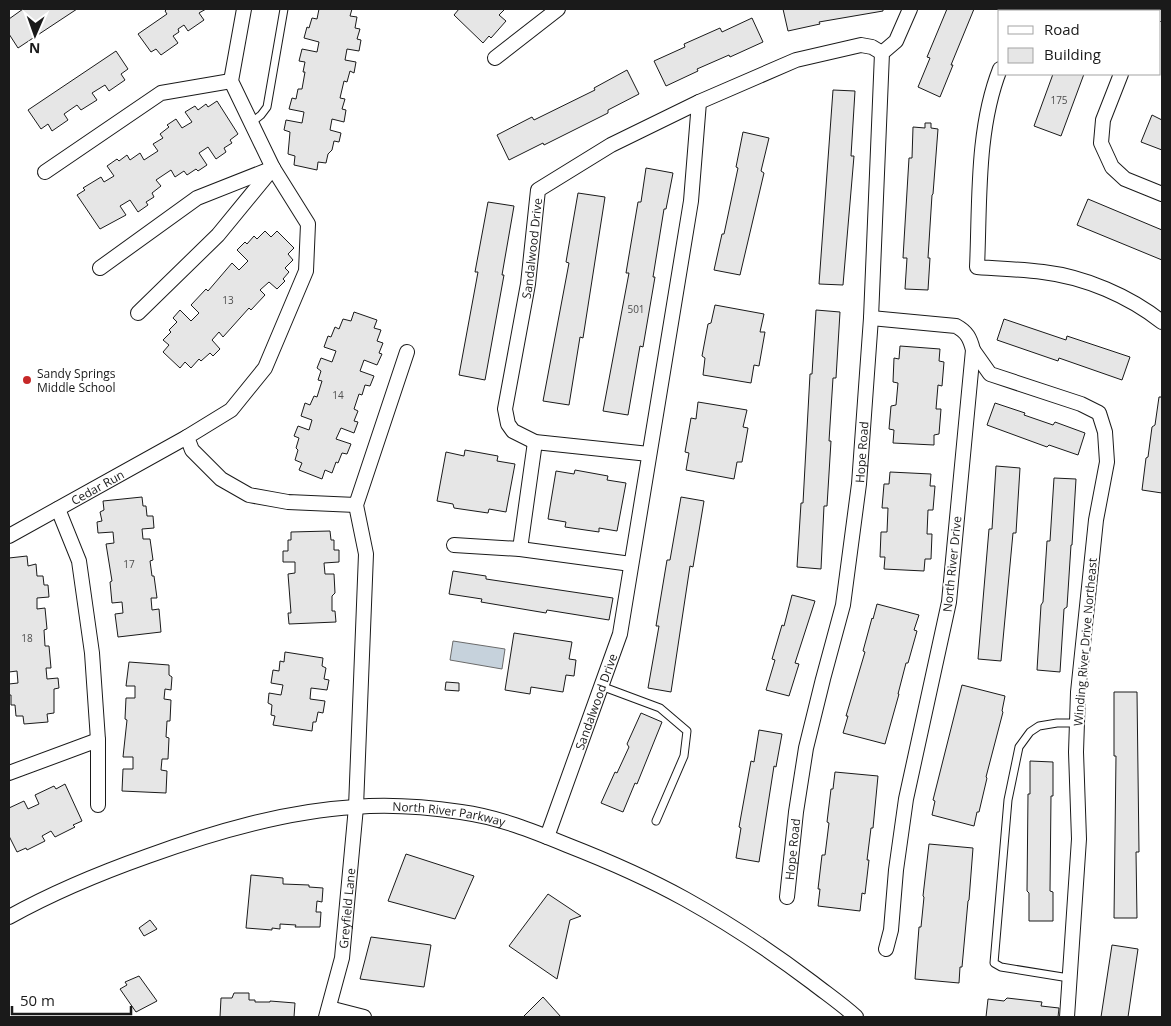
<svg xmlns="http://www.w3.org/2000/svg" width="1171" height="1026" font-family="'Open Sans',sans-serif">
<rect width="100%" height="100%" fill="#fff"/>
<polygon fill="#c6d2dc" stroke="#6a6a6a" points="453,641 505,649 502,669 450,660"/>
<g fill="#e6e6e6" stroke="#1a1a1a">
<polygon points="23,9 77,9 18,48 9,34 9,19"/>
<polygon points="167,9 206,9 199,13 204,20 188,31 184,25 178,29 179,32 173,36 178,43 161,55 156,49 151,52 138,34 167,14 165,11"/>
<polygon points="319,9 352,9 350,16 357,17 355,28 360,29 357,39 361,40 359,51 347,49 345,60 356,62 354,73 350,71 347,82 344,81 340,98 345,99 342,109 346,110 344,122 332,119 330,130 341,133 339,142 334,141 332,150 328,154 326,163 318,162 317,170 294,165 295,156 288,154 290,132 284,130 286,120 302,123 304,112 289,109 292,98 296,99 298,89 302,89 305,72 303,72 305,62 299,61 302,49 317,52 319,42 304,38 307,27 309,28 312,18 317,19"/>
<polygon points="459,9 505,9 499,15 506,21 491,38 489,36 483,43 454,15"/>
<polygon points="783,9 883,9 883,11 819,22 820,24 788,31"/>
<polygon points="947,9 974,9 951,65 953,65 940,97 918,87 930,58 927,57"/>
<polygon points="752,18 763,42 730,57 729,55 697,69 698,71 666,86 654,61 685,47 684,44 720,28 722,32"/>
<polygon points="116,51 128,69 121,74 125,80 109,91 105,85 92,93 97,100 81,110 77,105 64,114 68,120 52,131 48,124 41,129 28,110"/>
<polygon points="627,70 639,94 608,110 608,113 544,145 543,143 509,160 497,135 532,117 534,120 595,90 594,88"/>
<polygon points="1053,74 1084,74 1061,136 1034,126"/>
<polygon points="833,90 855,91 851,156 854,156 843,285 819,284"/>
<polygon points="217,101 238,134 230,140 232,143 224,148 226,152 216,159 208,147 199,153 207,165 198,171 196,169 187,175 184,171 175,177 171,170 156,180 161,186 152,193 154,197 146,202 148,205 138,212 130,200 120,206 126,215 100,229 77,195 85,190 83,188 101,177 104,182 114,176 107,166 117,159 119,161 127,155 130,160 140,153 144,160 158,151 153,144 163,138 160,134 169,127 167,125 176,119 182,128 192,122 185,112 195,106 198,110 206,104 208,107"/>
<polygon points="1152,115 1162,120 1162,150 1141,142"/>
<polygon points="925,123 931,123 931,128 938,129 933,194 932,195 928,258 930,258 928,290 905,289 907,258 903,258 909,158 912,158 913,127 925,128"/>
<polygon points="743,132 769,138 761,171 764,173 740,275 714,270 722,234 724,234 738,168 736,167"/>
<polygon points="646,168 673,173 666,209 664,209 653,277 655,277 643,347 640,346 628,415 603,411 629,273 626,273 638,202 641,202"/>
<polygon points="578,193 605,197 583,338 580,337 569,405 543,401 569,263 566,262"/>
<polygon points="1088,199 1162,230 1162,260 1077,225"/>
<polygon points="488,202 514,206 502,275 504,275 485,380 459,375 478,272 475,272"/>
<polygon points="265,231 271,237 277,231 294,248 288,254 293,260 285,268 289,272 283,279 285,281 277,289 269,282 260,290 265,295 251,310 249,308 223,337 219,332 212,340 220,349 213,356 210,353 201,361 199,359 191,368 185,362 180,368 163,352 169,345 163,340 171,332 169,330 177,322 173,318 180,310 191,321 199,313 191,305 206,289 208,291 232,263 239,270 248,261 237,250 245,242 247,244 254,236 257,239"/>
<polygon points="715,305 764,314 760,332 765,332 759,366 754,365 751,383 703,375 705,358 702,356 708,324 711,323"/>
<polygon points="816,310 840,312 836,378 833,378 829,441 831,441 827,506 824,506 821,569 797,567 801,503 803,503 810,374 812,374"/>
<polygon points="354,312 377,320 374,328 381,330 377,341 383,343 379,353 382,354 377,365 364,360 360,371 374,376 370,386 365,385 362,395 359,394 354,409 358,411 354,421 358,422 354,433 341,428 336,439 351,444 347,454 342,453 338,463 336,462 332,473 325,470 322,479 299,470 302,463 295,460 298,450 296,448 299,438 294,436 298,426 309,430 312,420 301,416 305,403 310,405 314,396 317,397 322,381 318,380 321,371 317,368 321,358 332,362 336,351 324,347 328,336 331,337 335,327 339,329 343,319 351,321"/>
<polygon points="1004,319 1066,340 1067,336 1130,357 1122,380 1059,358 1058,361 997,340"/>
<polygon points="900,346 940,349 939,361 944,362 942,386 938,385 936,409 941,409 939,434 934,435 934,445 893,443 894,430 889,429 891,406 896,405 898,383 893,382 894,358 899,359"/>
<polygon points="1159,397 1162,397 1162,493 1142,490 1146,458 1148,457 1152,427 1155,425"/>
<polygon points="698,402 747,410 743,427 748,428 742,462 737,462 734,479 686,470 689,453 685,452 691,418 696,419"/>
<polygon points="995,403 1025,413 1024,415 1053,425 1055,422 1085,433 1078,455 1049,445 1047,447 987,425"/>
<polygon points="465,450 498,456 497,461 515,464 506,512 489,509 488,513 454,508 453,504 437,501 446,452 464,456"/>
<polygon points="996,466 1020,468 1016,533 1013,533 1001,661 978,659 989,529 992,529"/>
<polygon points="575,470 608,476 607,480 626,483 617,531 599,528 599,532 565,527 566,522 548,519 556,471 574,474"/>
<polygon points="890,472 931,474 930,486 935,486 933,510 928,510 927,534 932,534 931,559 925,559 924,571 884,569 885,557 880,557 881,532 887,532 888,508 882,508 884,484 889,484"/>
<polygon points="1054,478 1076,479 1072,545 1071,545 1067,607 1064,609 1060,672 1037,670 1041,605 1043,602 1047,541 1050,541"/>
<polygon points="142,497 143,506 146,506 147,516 153,516 154,528 142,529 143,539 150,539 153,560 150,561 152,576 154,576 157,598 151,598 152,610 159,609 161,632 118,637 115,614 123,613 122,602 112,603 110,582 112,581 106,544 114,543 113,532 98,533 97,522 102,521 100,512 104,510 103,501"/>
<polygon points="681,497 704,501 693,567 690,566 671,692 648,688 659,626 656,626 667,560 670,560"/>
<polygon points="330,531 331,540 334,540 334,550 339,550 339,562 324,563 325,574 334,574 335,593 332,596 332,611 335,611 336,622 289,624 288,613 291,613 288,574 295,573 295,562 283,562 283,551 288,551 288,540 291,540 291,532"/>
<polygon points="27,556 28,566 36,564 37,576 43,576 44,585 48,585 49,597 37,598 37,609 45,608 47,629 44,630 45,646 49,646 51,668 46,668 47,679 58,678 59,688 54,689 54,713 47,714 48,722 24,724 23,716 16,716 15,705 11,705 11,695 9,695 9,684 18,683 17,671 9,672 9,558"/>
<polygon points="453,571 486,576 486,579 613,598 609,620 547,610 546,613 481,602 482,599 449,594"/>
<polygon points="792,595 815,601 795,663 799,664 789,696 766,690 775,660 772,659 782,625 784,626"/>
<polygon points="877,604 919,615 914,630 917,631 908,663 906,663 898,694 899,694 885,744 843,733 848,716 846,716 865,652 863,651 872,618 873,619"/>
<polygon points="514,633 572,642 569,659 576,660 574,676 566,675 563,692 531,687 530,694 505,690"/>
<polygon points="285,652 323,658 322,666 326,668 324,679 329,680 327,690 311,688 310,699 325,701 323,713 318,712 316,722 313,722 312,731 273,725 275,716 271,715 272,705 268,703 269,693 281,695 283,685 271,683 273,670 279,671 280,661 284,662"/>
<polygon points="129,662 169,665 169,675 172,677 171,690 165,689 164,699 171,700 170,721 167,721 166,737 169,738 168,759 162,759 161,770 167,771 166,793 122,791 123,769 133,769 133,757 123,757 127,720 125,719 126,698 135,698 135,686 126,686"/>
<polygon points="446,682 459,683 459,691 445,690"/>
<polygon points="962,685 1005,696 1002,711 1003,712 986,777 987,778 979,812 977,812 974,826 932,815 935,801 933,800"/>
<polygon points="1114,692 1137,692 1139,852 1136,852 1137,918 1114,918 1116,756 1114,756"/>
<polygon points="641,713 662,722 637,784 635,783 623,812 601,803 615,772 617,773 629,747 627,744"/>
<polygon points="759,730 782,734 776,767 774,766 759,862 736,858 741,828 739,827 751,761 754,762"/>
<polygon points="1030,761 1053,762 1053,796 1051,796 1050,891 1053,892 1053,921 1029,921 1029,893 1027,891 1028,794 1030,794"/>
<polygon points="835,772 878,776 873,828 871,828 867,860 869,860 865,894 862,893 860,911 818,906 820,889 818,889 822,855 825,855 829,823 827,822 831,789 833,789"/>
<polygon points="65,784 82,821 73,825 75,827 55,837 51,831 42,836 45,841 27,850 26,848 17,852 9,836 9,808 24,801 28,809 39,804 35,795 54,786 56,789"/>
<polygon points="929,844 973,848 969,900 968,901 962,967 960,967 959,983 915,979 919,927 921,927 924,897 923,896"/>
<polygon points="406,854 474,876 455,919 388,901"/>
<polygon points="251,875 283,878 283,884 309,885 309,887 323,888 322,902 317,901 316,912 321,912 320,927 295,927 296,925 280,924 280,929 272,928 272,930 246,928"/>
<polygon points="548,894 581,916 570,920 557,979 509,946"/>
<polygon points="150,920 157,929 144,936 139,928"/>
<polygon points="371,937 431,945 424,987 360,979"/>
<polygon points="1112,945 1138,949 1128,1017 1101,1017"/>
<polygon points="139,976 157,1001 136,1012 120,989 127,985 125,982"/>
<polygon points="234,993 249,993 249,1000 255,1000 255,1002 270,1002 270,1001 295,1003 294,1017 220,1017 221,998 232,998"/>
<polygon points="543,997 561,1017 523,1017"/>
<polygon points="1007,998 1042,1002 1041,1006 1059,1008 1058,1017 986,1017 988,999 1004,1001"/>
</g>
<g fill="none" stroke-linecap="round" stroke-linejoin="round">
<defs>
<g id="service">
<polyline points="251,123 261,115 267,107 284,9"/>
<polyline points="601,686 660,708 687,731 684,756 656,821"/>
<polyline points="1069,978 1001,967 994,963 1008,800 1019,747 1030,732 1039,726 1057,723 1077,723"/>
</g>
<g id="minor">
<polyline points="244,9 231,81 273,168 308,224 306,271 265,368 231,410 187,437 192,450 221,479 249,495 288,502 356,505"/>
<polyline points="1130,9 1135,11"/>
<polyline points="1027,11 1028,9"/>
<polyline points="1160,14 1162,14"/>
<polyline points="495,58 558,9"/>
<path d="M1000,69C976,130 980,203 977,267C999,269 1021,269 1043,272C1085,277 1129,296 1162,322"/>
<polyline points="1121,74 1103,120 1101,143 1112,167 1125,179 1162,194"/>
<polyline points="45,172 161,93 231,81"/>
<polyline points="100,268 197,198 273,168"/>
<polyline points="138,313 218,235 273,168"/>
<path d="M871,318L956,326C967,332 970,338 973,350L949,602L906,799L896,870L891,930L886,949"/>
<polyline points="973,350 990,374 1081,404 1099,413 1105,432 1107,462 1096,520 1078,692 1076,752 1079,839 1067,1017"/>
<path id="s1" d="M649,454L535,442L513,431L508,424L505,409L528,284L538,190L611,145L699,102L796,60L861,45L872,47L882,53"/>
<polyline points="58,509 79,561 92,653 98,740 98,805"/>
<path id="s2" d="M9,536L187,437"/>
<polyline points="454,545 520,549 631,564"/>
<polyline points="520,549 535,442"/>
<polyline points="9,773 98,740"/>
<path id="s3" d="M547,837L620,634L691,201L699,102"/>
<path id="s4" d="M787,897L796,812L806,748L823,679L843,605L859,484L871,318L882,53L896,41L910,9"/>
<path id="s5" d="M9,917C54,892 100,873 148,856C214,832 285,811 355,807C390,804 427,807 461,812C498,817 533,831 567,845C608,861 647,878 685,899C730,924 772,952 813,983C827,994 843,1005 856,1017"/>
<polyline points="329,1008 364,1017"/>
<path id="s6" d="M326,1017L342,958L356,807L366,554L356,505L407,352"/>
</g>
</defs>
<use href="#service" stroke="#1a1a1a" stroke-width="9"/>
<use href="#minor" stroke="#1a1a1a" stroke-width="16"/>
<use href="#service" stroke="#fff" stroke-width="7"/>
<use href="#minor" stroke="#fff" stroke-width="14"/>
</g>
<circle fill="#c62828" stroke="#fff" stroke-width="2" cx="27" cy="380" r="5"/>
<g text-anchor="middle" dominant-baseline="central" stroke-width="4" stroke-linejoin="round" paint-order="stroke">
<g font-size="10" fill="#4d4d4d">
<text x="1059" y="100">175</text>
<text x="228" y="300">13</text>
<text x="636" y="309">501</text>
<text x="338" y="395">14</text>
<text x="129" y="564">17</text>
<text x="27" y="638">18</text>
</g>
<g font-size="12" fill="#1a1a1a" stroke="#fff">
<text stroke="none"><textPath href="#s1" startOffset="326">Sandalwood Drive</textPath></text>
<text stroke="none"><textPath href="#s4" startOffset="452">Hope Road</textPath></text>
<text stroke="none"><textPath href="#s2" startOffset="101">Cedar Run</textPath></text>
<text transform="translate(952 564) rotate(-84)">North River Drive</text>
<text transform="translate(1085 642) rotate(-85)">Winding River Drive Northeast</text>
<text stroke="none"><textPath href="#s3" startOffset="144">Sandalwood Drive</textPath></text>
<text stroke="none"><textPath href="#s5" startOffset="460">North River Parkway</textPath></text>
<text stroke="none"><textPath href="#s4" startOffset="48">Hope Road</textPath></text>
<text stroke="none"><textPath href="#s6" startOffset="111">Greyfield Lane</textPath></text>
</g>
<g font-size="12" fill="#1a1a1a" stroke="#fff" text-anchor="start">
<text x="37" y="373">Sandy Springs<tspan x="37" dy="14">Middle School</tspan></text>
</g>
</g>
<rect width="1171" height="1026" fill="none" stroke="#1a1a1a" stroke-width="20"/>
<rect x="998" y="10" width="162" height="65" fill="#ffffff" stroke="#a3a3a3"/>
<rect x="1008" y="26" width="25" height="8" fill="#ffffff" stroke="#a3a3a3"/>
<text x="1044" y="35" font-size="15" fill="#1a1a1a">Road</text>
<rect x="1008" y="48" width="25" height="15" fill="#e6e6e6" stroke="#a3a3a3"/>
<text x="1044" y="60" font-size="15" fill="#1a1a1a">Building</text>
<g transform="translate(35 35) rotate(182)" stroke="#ffffff" stroke-width="4" paint-order="stroke">
<path d="M0-4L9 19L0 12L-9 19Z" fill="#1a1a1a"/>
<text y="-8" font-size="14" font-weight="bold" text-anchor="middle" fill="#1a1a1a">N</text>
</g>
<path d="M12 1006v8h119v-8" fill="none" stroke="#1a1a1a" stroke-width="2.5"/>
<text x="20" y="1006" font-size="15" fill="#1a1a1a" stroke="#ffffff" stroke-width="4" paint-order="stroke">50 m</text>
</svg>
